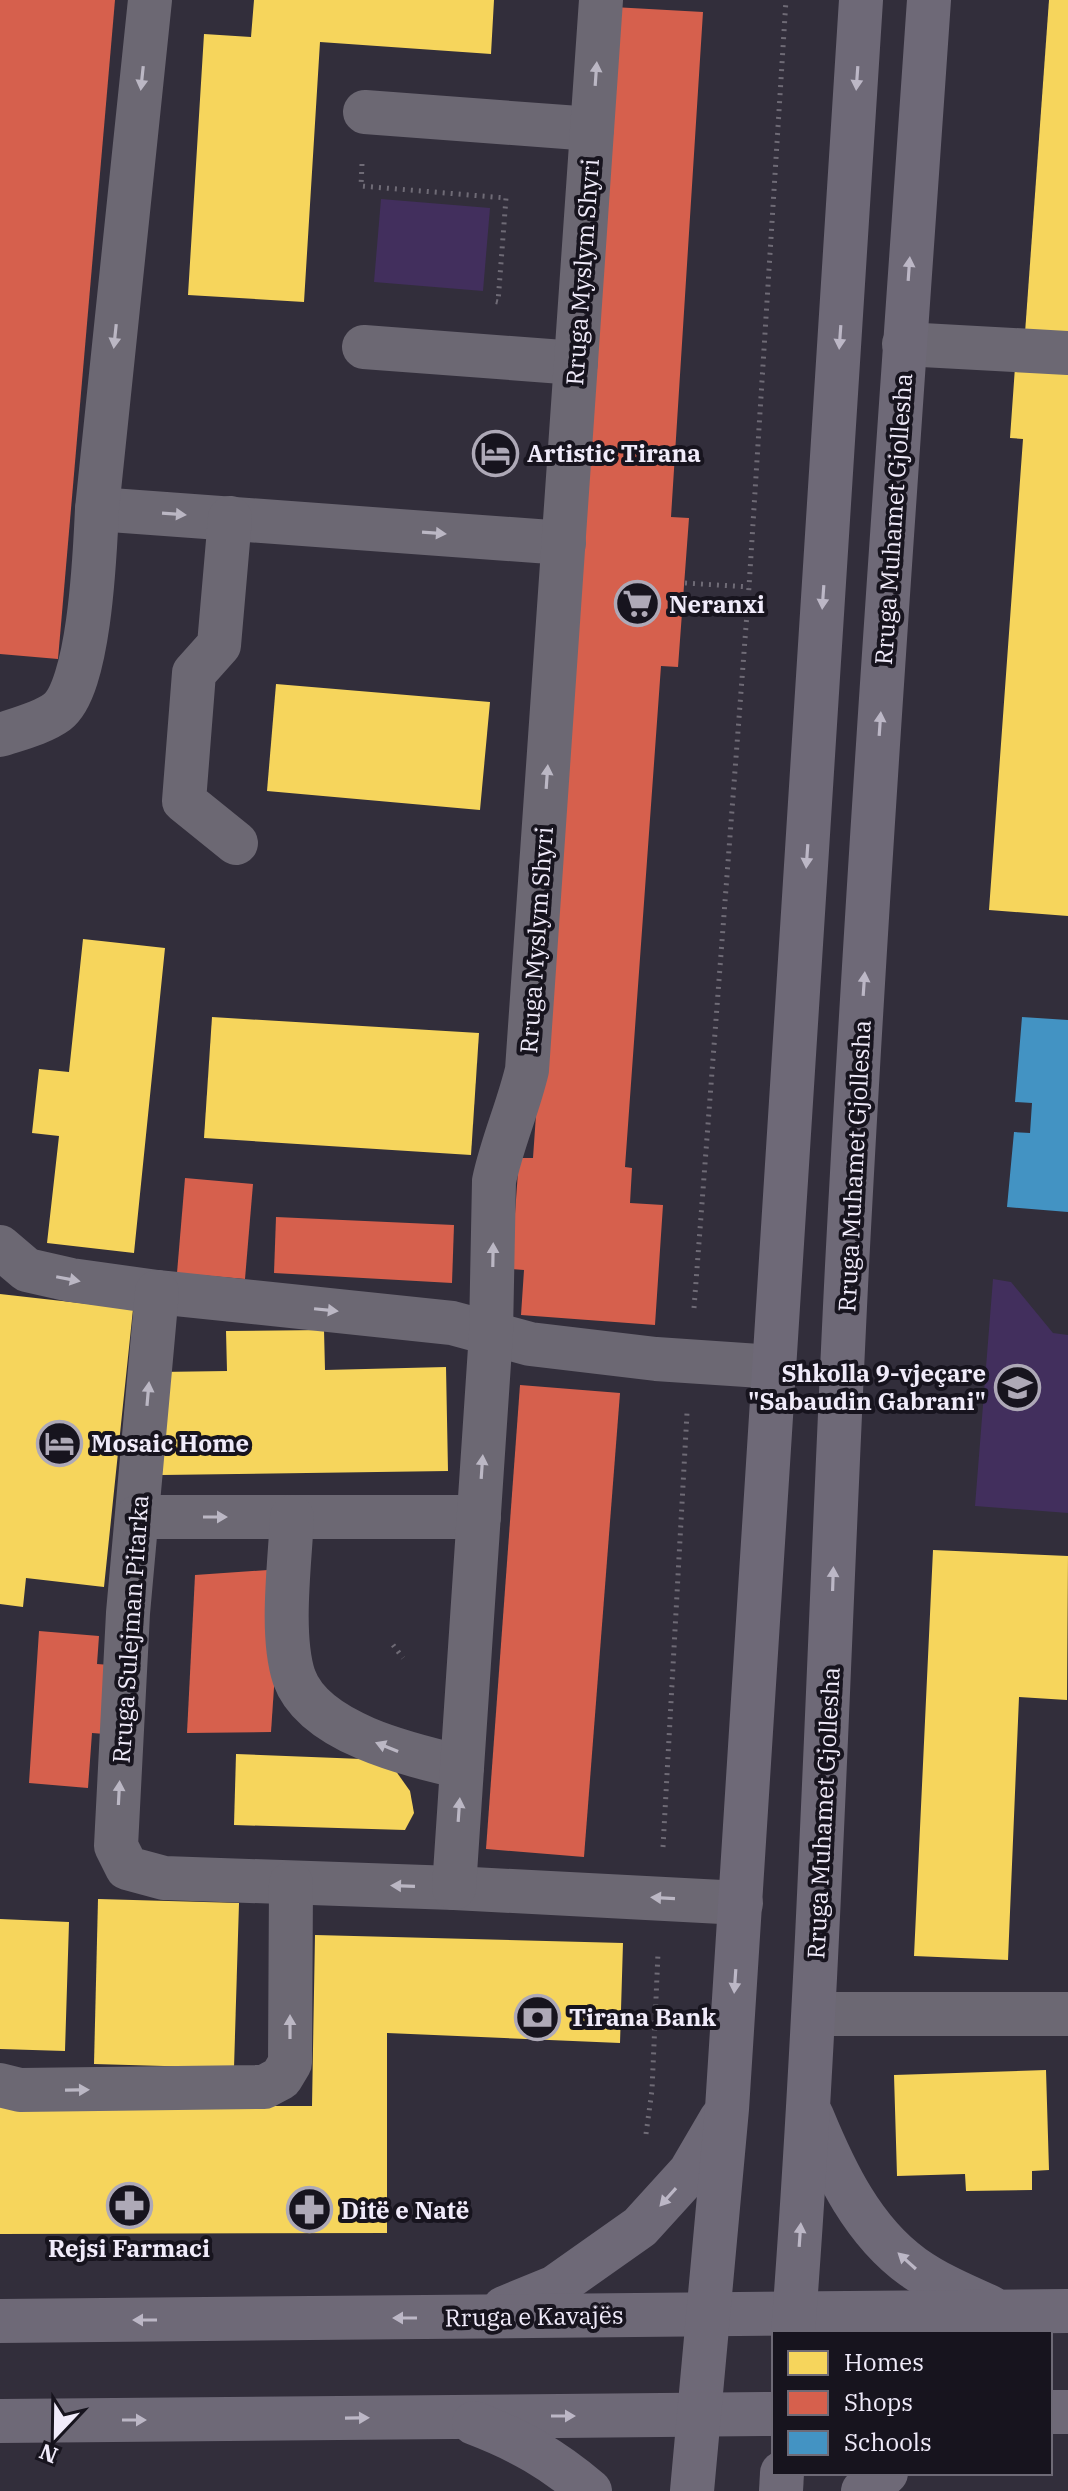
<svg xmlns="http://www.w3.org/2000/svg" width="1068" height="2491" font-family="'IBM Plex Serif',serif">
<rect width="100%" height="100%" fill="#322e3b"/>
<g fill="#422f5d">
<polygon points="381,199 490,208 483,291 374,282"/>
<polygon points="993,1279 1011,1282 1053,1333 1068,1335 1068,1513 975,1506"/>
</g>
<g fill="#f6d55c">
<polygon points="254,0 494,0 491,54 320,42 304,302 188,295 204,34 251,37"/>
<polygon points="1049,0 1068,0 1068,336 1025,333"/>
<polygon points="1015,367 1068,370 1068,916 989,910 1023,439 1010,438"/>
<polygon points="276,684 490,702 480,810 267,791"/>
<polygon points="83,939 165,948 134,1253 47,1243 59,1136 32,1133 39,1069 69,1072"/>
<polygon points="212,1017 479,1033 471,1155 204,1138"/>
<polygon points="0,1294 133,1309 104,1587 26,1578 23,1607 0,1604"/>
<polygon points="324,1330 325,1370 446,1367 448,1471 162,1475 159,1372 227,1371 226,1331"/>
<polygon points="933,1550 1068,1556 1067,1700 1019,1697 1008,1960 914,1956"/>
<polygon points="236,1754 388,1760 410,1791 414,1813 405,1830 234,1825"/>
<polygon points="98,1899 239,1903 234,2068 94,2064"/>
<polygon points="0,1919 69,1922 65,2051 0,2049"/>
<polygon points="315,1935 623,1943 620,2043 387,2033 387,2233 0,2234 0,2106 312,2106"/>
<polygon points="1046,2070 1049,2170 1032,2171 1032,2190 966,2191 965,2174 897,2176 894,2075"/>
</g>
<g fill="#d6604d">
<polygon points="0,0 115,0 58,659 0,654"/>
<polygon points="613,7 703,12 671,517 689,518 678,667 661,666 625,1167 632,1168 630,1203 663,1205 655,1325 521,1315 524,1270 511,1269 519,1158 533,1158"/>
<polygon points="185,1178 253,1184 245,1279 177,1273"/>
<polygon points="276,1217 454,1225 452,1283 274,1273"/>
<polygon points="520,1385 620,1393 584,1857 486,1849"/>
<polygon points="282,1569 271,1732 187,1733 195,1575"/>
<polygon points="39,1631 99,1636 97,1664 110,1665 105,1734 92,1733 88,1788 29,1783"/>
</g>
<polygon fill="#4393c3" points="1022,1017 1068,1020 1068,1212 1007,1207 1014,1132 1030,1133 1032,1103 1015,1102"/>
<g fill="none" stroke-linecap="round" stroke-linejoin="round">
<g stroke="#6f6b76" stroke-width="5" stroke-dasharray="2 6" stroke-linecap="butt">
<polyline points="362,164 361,186 506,198 498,302 494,301"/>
<polyline points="685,583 749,587"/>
<polyline points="694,1308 749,587 786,0"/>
<polyline points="393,1645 403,1658"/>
<polyline points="663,1847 687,1413"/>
<polyline points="646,2134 652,2090 658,1953"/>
</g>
<g stroke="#6c6873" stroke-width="44">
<polyline points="365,112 592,129"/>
<polyline points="904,344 1068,353"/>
<polyline points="364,347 576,363"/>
<polyline points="97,509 564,543"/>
<polyline points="230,518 219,645 194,673 184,801 236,843"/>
<path d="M0,735C18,729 42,723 57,712C90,687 95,551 97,509L150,0"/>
<polyline points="0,1247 27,1270 71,1280 157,1292 452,1323 530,1344 656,1359 774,1367"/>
<polyline points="157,1292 128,1613 116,1846 127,1868 164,1878 454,1888 741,1903"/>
<polyline points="137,1517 479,1517"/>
<path d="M292,1517C290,1562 280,1634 294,1677C314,1733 410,1755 462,1767"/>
<path d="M454,1888L491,1333L494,1181C502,1143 518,1108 527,1070L601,0"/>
<polyline points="814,2014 1068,2014"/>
<polyline points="0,2085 20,2090 264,2087 281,2078 290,2063 291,1883"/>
</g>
<g stroke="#6e6977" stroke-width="44">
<path d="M812,2116C835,2172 863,2231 913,2267C937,2284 963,2295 990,2307"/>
<polyline points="504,2308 555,2287 640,2227 690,2172 721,2119"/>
<polyline points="0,2321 1068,2311"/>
<path d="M793,2333C820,1978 829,1622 847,1266C869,844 900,422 929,0"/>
<polyline points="1050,2412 1068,2412"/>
<polyline points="0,2421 774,2414"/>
<path d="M474,2423C521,2441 552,2459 590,2491"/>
<polyline points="692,2491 727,2109 861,0"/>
<polyline points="781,2491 782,2473"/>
<polyline points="863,2491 886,2473"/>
</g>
</g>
<defs><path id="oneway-solid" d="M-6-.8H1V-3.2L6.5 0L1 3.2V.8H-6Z" transform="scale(2)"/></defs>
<g fill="#bbb7c4">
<use href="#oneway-solid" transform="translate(596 74) rotate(-86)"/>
<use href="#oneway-solid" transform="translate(142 78) rotate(96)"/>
<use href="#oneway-solid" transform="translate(115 336) rotate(96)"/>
<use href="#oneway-solid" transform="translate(174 514) rotate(4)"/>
<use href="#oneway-solid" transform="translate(434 533) rotate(4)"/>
<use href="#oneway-solid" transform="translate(547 777) rotate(-86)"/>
<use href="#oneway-solid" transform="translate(493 1255) rotate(-89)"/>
<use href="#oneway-solid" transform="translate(68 1279) rotate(11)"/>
<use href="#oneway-solid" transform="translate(326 1310) rotate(6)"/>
<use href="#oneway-solid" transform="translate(148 1394) rotate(-85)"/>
<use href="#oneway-solid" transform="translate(482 1467) rotate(-86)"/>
<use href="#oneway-solid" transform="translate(215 1517)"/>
<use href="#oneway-solid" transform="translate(387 1747) rotate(-158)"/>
<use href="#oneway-solid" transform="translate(119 1793) rotate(-87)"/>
<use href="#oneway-solid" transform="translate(459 1810) rotate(-86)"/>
<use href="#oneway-solid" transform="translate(403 1886) rotate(-178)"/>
<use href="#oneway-solid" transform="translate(663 1898) rotate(-177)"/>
<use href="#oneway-solid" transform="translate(290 2027) rotate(-90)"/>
<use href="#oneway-solid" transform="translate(77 2090) rotate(-1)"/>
</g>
<g fill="#bcb7c6">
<use href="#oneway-solid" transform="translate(857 78) rotate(94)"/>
<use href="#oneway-solid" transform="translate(909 269) rotate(-86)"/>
<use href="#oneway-solid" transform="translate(840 337) rotate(94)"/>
<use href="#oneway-solid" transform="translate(823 597) rotate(94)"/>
<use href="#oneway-solid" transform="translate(880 724) rotate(-86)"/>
<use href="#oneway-solid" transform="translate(807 856) rotate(94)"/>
<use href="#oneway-solid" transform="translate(864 984) rotate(-86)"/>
<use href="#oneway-solid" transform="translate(833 1579) rotate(-88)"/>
<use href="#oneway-solid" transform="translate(735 1981) rotate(94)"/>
<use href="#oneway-solid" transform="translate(668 2197) rotate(132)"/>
<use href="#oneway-solid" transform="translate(800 2235) rotate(-86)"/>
<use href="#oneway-solid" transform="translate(907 2261) rotate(-138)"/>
<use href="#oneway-solid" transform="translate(405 2318) rotate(180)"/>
<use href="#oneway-solid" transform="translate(145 2320) rotate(180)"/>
<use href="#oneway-solid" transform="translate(563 2416)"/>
<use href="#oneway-solid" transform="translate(357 2418) rotate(-1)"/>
<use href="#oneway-solid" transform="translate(134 2420)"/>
</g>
<defs>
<symbol id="hotel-ring" viewBox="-11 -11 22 22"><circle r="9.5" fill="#17141e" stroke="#aea9b7" stroke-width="1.5"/><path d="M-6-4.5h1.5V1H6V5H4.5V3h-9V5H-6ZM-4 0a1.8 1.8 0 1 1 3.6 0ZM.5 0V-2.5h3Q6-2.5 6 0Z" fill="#aea9b7"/></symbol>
<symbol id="supermarket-ring" viewBox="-11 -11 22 22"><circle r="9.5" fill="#17141e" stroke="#aea9b7" stroke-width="1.5"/><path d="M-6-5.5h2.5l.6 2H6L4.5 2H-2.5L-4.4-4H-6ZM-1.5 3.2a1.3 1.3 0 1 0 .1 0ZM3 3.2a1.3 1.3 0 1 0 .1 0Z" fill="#aea9b7"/></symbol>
<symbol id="school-ring" viewBox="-11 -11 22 22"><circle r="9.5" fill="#17141e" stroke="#aea9b7" stroke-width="1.5"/><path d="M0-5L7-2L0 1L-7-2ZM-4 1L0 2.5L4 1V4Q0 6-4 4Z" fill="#aea9b7"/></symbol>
<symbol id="bank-ring" viewBox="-11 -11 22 22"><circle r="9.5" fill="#17141e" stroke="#aea9b7" stroke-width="1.5"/><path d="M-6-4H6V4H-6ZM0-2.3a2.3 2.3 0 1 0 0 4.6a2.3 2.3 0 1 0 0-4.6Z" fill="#aea9b7"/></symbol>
<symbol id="pharmacy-ring" viewBox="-11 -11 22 22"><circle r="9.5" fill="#17141e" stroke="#aea9b7" stroke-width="1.5"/><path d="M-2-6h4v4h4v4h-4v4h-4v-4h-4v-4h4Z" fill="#aea9b7"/></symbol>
</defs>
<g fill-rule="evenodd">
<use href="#hotel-ring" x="470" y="428" width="51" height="51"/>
<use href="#supermarket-ring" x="612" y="578" width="51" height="51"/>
<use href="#school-ring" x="992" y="1362" width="51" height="51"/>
<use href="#hotel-ring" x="34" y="1418" width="51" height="51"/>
<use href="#bank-ring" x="512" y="1992" width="51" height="51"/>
<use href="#pharmacy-ring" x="104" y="2180" width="51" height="51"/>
<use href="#pharmacy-ring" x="284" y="2184" width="51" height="51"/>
</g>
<g text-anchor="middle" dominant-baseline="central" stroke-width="8" stroke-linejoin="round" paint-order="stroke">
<g font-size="24" fill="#f0ebfa" stroke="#17141e">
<text transform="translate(582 272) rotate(-86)">Rruga Myslym Shyri</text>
<text transform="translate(893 519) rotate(-86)">Rruga Muhamet Gjollesha</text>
<text transform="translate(536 940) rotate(-86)">Rruga Myslym Shyri</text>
<text transform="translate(854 1166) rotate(-87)">Rruga Muhamet Gjollesha</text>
<text transform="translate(130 1629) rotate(-86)">Rruga Sulejman Pitarka</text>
<text transform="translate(823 1813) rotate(-87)">Rruga Muhamet Gjollesha</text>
<text transform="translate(534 2316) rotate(-1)">Rruga e Kavajës</text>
</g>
<g font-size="24" font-weight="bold" fill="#f0ebfa" stroke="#17141e" text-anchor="start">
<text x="527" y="453">Artistic Tirana</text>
<text x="669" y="604">Neranxi</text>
<text x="986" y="1373" text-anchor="end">Shkolla 9-vjeçare<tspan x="986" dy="28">"Sabaudin Gabrani"</tspan></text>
<text x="91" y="1443">Mosaic Home</text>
<text x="569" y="2017">Tirana Bank</text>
<text x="341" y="2210">Ditë e Natë</text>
<text x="129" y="2248" text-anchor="middle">Rejsi Farmaci</text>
</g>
</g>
<rect x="772" y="2331" width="280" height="144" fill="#17141e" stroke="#6e6a76" stroke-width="2"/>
<rect x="788" y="2351" width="40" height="24" fill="#f6d55c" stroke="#6e6a76" stroke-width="2"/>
<text x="844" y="2371" font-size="24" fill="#f0ebfa">Homes</text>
<rect x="788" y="2391" width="40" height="24" fill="#d6604d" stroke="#6e6a76" stroke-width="2"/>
<text x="844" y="2411" font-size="24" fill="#f0ebfa">Shops</text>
<rect x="788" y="2431" width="40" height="24" fill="#4393c3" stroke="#6e6a76" stroke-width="2"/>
<text x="844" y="2451" font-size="24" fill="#f0ebfa">Schools</text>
<g transform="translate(56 2435) rotate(202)" stroke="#17141e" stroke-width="6" paint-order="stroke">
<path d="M0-6L14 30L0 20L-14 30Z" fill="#f0ebfa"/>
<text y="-12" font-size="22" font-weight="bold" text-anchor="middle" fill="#f0ebfa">N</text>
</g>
</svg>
